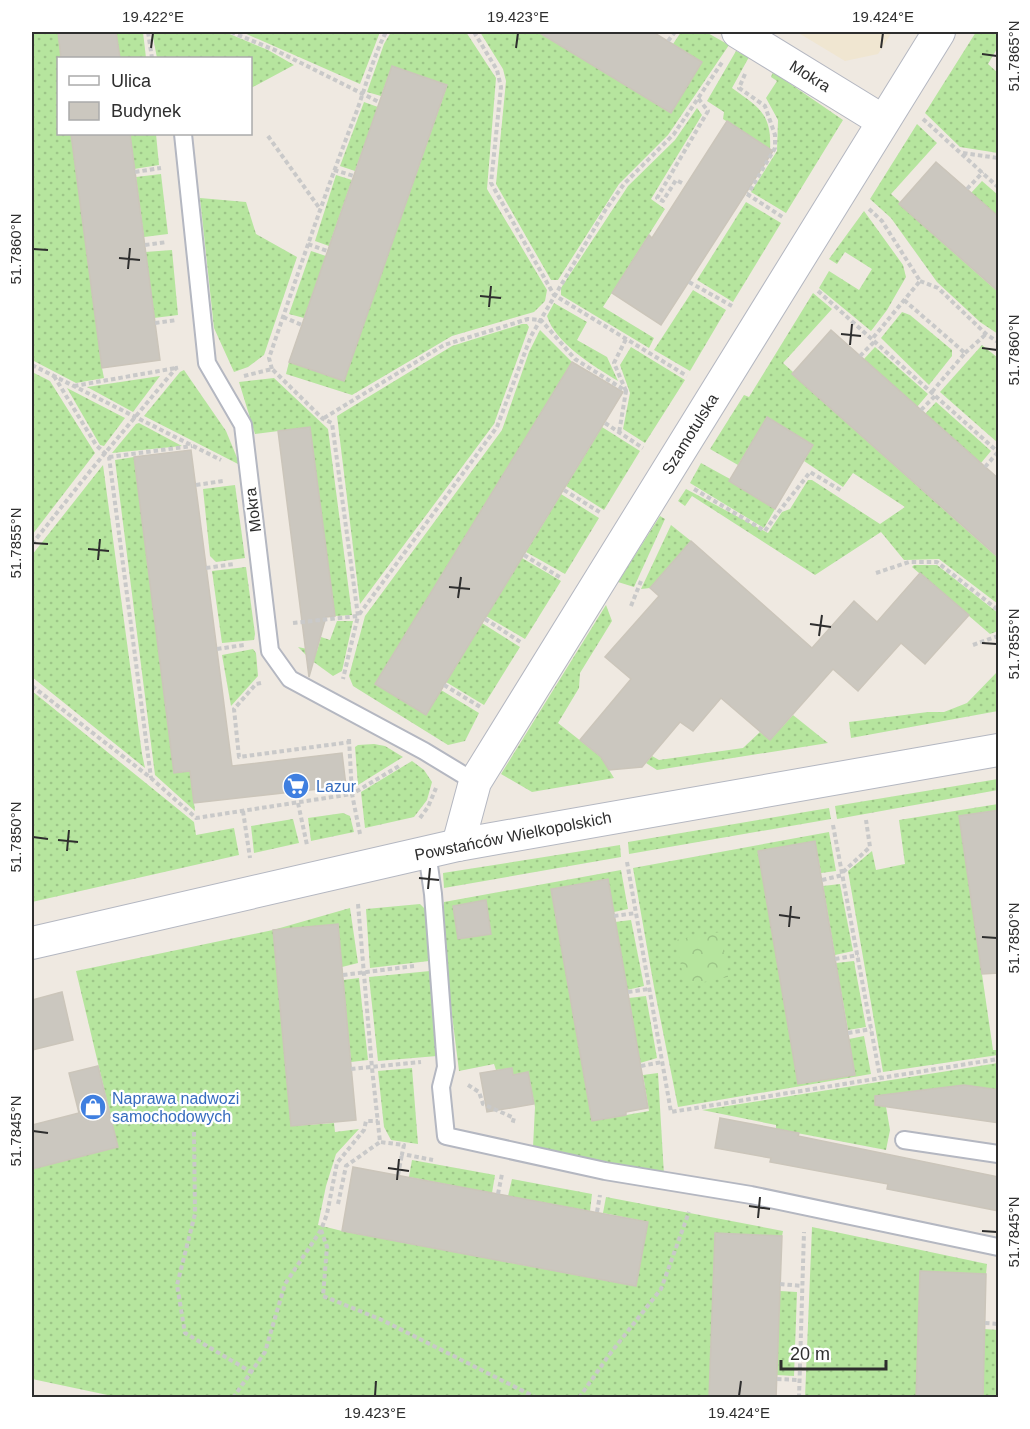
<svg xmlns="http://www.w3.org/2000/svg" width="1030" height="1429" font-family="Arial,sans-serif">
<defs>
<pattern id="grass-dots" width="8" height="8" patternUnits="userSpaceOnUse" patternTransform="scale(1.5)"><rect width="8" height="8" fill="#b6e59e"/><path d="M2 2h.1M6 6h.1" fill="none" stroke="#9dc588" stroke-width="1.8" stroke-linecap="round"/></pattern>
<pattern id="forest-crowns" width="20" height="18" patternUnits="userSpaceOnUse" patternTransform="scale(1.5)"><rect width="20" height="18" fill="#b6e59e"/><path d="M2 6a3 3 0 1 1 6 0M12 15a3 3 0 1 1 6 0" fill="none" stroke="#9dc588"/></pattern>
</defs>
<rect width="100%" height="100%" fill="#efe9e1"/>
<polygon fill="#f0e6d1" points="797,32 892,32 878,54 845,61"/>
<g fill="url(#grass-dots)">
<polygon points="32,32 58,32 61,58 58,58 58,134 71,134 102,368 104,378 76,383 32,360"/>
<polygon points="116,32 143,32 146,58 120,58"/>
<polygon points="152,32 225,32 268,50 294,65 251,88 250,58 157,58"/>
<polygon points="242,32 380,32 360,84"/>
<polygon points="391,32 466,32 496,78 487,189 547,290 545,301 534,312 452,336 352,395 286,374 289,362 344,381 447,86 392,66 381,96 367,92 384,44"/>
<polygon points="480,32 538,32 671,113 702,62 673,44 681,32 706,32 729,45 668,135 619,184 558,280 551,280 496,184 506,81 503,69"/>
<polygon points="976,32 998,32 998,47 988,64 998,73 998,153 960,147 925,113"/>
<path d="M736,51L749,57L732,88C758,107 772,113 770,149L723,119L724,112L707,101Z"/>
<polygon points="773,72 843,120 786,213 751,192 777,151 778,120 766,98 777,81 771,77"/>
<polygon points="364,102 378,107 355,171 340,166"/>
<polygon points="697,108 702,115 651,199 665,209 603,307 654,338 649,348 561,295 561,288 628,186 675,140"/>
<polygon points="917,124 937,143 891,194 900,202 899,204 998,292 998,334 980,322 937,282 891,218 870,199"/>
<polygon points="130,134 156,134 159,165 134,169"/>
<polygon points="161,174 168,234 144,237 136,177"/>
<polygon points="336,175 352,180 329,246 315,241"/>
<polygon points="982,181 998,195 998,217 971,193"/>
<polygon points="200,198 246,202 256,234 297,257 264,355 248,367 234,372 214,328"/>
<polygon points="746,202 781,223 733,302 697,280"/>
<polygon points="864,211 903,265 906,277 887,310 871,331 819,288 829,271 859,290 872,269 845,252 837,264 829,259"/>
<polygon points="172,250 178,315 154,318 145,252"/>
<polygon points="311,251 326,256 304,318 289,314"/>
<polygon points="693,290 726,310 690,371 654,350"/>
<polygon points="813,293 832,309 783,363 793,372 792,374 998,558 998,604 939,559 904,560 881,532 815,575 692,496 685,506 678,501 686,489 768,533 782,512 790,509 808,480 812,480 880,524 905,507 853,473 843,487 804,461 813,445 767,417 738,465 710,449 744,395 749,397"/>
<path d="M554,303L587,322L577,340L607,357L618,381C595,367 555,343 547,316Z"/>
<polygon points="902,312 910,315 952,350 952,356 929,385 881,338"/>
<polygon points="522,324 527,324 529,327 494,424 360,604 337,416 452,346"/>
<polygon points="540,330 572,362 375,684 441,690 479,713 465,741 448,745 353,686 349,676 365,616 502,430 529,352"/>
<polygon points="982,345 998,358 998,443 940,392"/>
<polygon points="631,347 685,380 645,443 623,429 630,393 620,365"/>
<polygon points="875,347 928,394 917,407 864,359"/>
<polygon points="184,370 226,431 240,465 144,416 180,372"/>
<polygon points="32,372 50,381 95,453 32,535"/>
<polygon points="160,376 133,412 87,387"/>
<polygon points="274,378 328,429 352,615 335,616 310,427 255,434 239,382"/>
<polygon points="67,388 125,418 104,446 100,445"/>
<polygon points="936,402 991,451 981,463 925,414"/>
<polygon points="139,423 182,446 112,453 136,424"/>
<polygon points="602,427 640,451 604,510 566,486"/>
<polygon points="134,457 174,773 190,771 195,811 155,775 115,460"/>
<polygon points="701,463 730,479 729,481 775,509 764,528 690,483"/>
<polygon points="103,465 142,754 145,768 32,677 32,555"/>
<polygon points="235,485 245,558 216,562 210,556 203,489"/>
<polygon points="561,494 599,518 565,574 526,552"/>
<polygon points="660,516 665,519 634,587 618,582"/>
<polygon points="671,525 691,541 650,588 641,589"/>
<polygon points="522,558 561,581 525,639 486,616"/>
<polygon points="914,565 937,565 998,613 998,631 990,634 912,567"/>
<polygon points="246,567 255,634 254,640 222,643 212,571"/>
<polygon points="606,605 612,621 580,673 579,688 558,723 601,757 614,778 532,792 501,774"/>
<polygon points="337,621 353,621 342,671 333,676 311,660 298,647 317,651 321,637 330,640"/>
<polygon points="482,623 520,647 484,705 446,682"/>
<polygon points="253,649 256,653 258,676 231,706 222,655"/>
<polygon points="998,671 998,711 851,738 849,722 928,712 944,712 967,703"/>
<polygon points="32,691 194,822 196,835 234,828 239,855 32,902"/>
<polygon points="793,715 828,743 657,770 646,763 652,756 659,760 743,748 760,732 770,740"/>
<polygon points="374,744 385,746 403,757 358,785 355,747 358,745"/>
<polygon points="412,761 424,770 432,782 427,800 414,817 365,828 361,792"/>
<polygon points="998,779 998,790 837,819 835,806"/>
<polygon points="998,804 998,810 959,816 993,1050 998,1050 998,1055 883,1072 848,871 872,851 876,870 905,864 899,820"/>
<polygon points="829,808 831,819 629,854 628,842"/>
<polygon points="343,813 350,816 354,832 311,841 308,818"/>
<polygon points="293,819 299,843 254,853 251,826"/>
<polygon points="829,832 836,871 821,873 815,841 758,851 799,1084 855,1075 849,1039 864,1036 871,1074 678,1107 654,987 633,868"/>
<polygon points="620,845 621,857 444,888 443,873"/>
<polygon points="621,870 628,909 614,912 607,879 551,889 592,1121 649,1111 643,1075 658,1073 664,1175 533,1147 535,1107 528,1072 513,1075 511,1068 496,1070 494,1064 459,1071 443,943 444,902"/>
<polygon points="840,884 853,951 835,955 823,886"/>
<polygon points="420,904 425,909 429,961 370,968 366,909"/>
<polygon points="350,908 358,963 342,967 338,924 273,930 291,1126 334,1123 335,1132 359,1129 336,1154 326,1186 318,1225 342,1231 635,1286 648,1222 603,1213 606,1197 783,1231 782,1236 715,1234 709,1397 117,1397 32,1379 32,1169 118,1147 76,971 273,930"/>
<polygon points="631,920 644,986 627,990 615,922"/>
<polygon points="854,961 866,1027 848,1030 836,963"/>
<polygon points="430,971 437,1056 378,1061 369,977"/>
<polygon points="359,978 368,1060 351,1062 343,980"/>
<polygon points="646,996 657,1058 640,1063 629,998"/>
<polygon points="998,1063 998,1090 964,1085 884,1095 890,1130 886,1150 776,1129 776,1125 702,1110"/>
<polygon points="412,1068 418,1144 391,1140 384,1127 378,1071"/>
<polygon points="412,1160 495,1175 492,1193 409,1177"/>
<polygon points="512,1179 592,1194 590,1211 508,1196"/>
<polygon points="812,1227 987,1264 986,1274 920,1272 916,1397 805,1398"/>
<polygon points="780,1291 797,1292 794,1376 777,1375"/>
<polygon points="984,1329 998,1330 998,1397 983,1398"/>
</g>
<polygon fill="url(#forest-crowns)" points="720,932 728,977 685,986 676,940"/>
<g fill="#cbc7bf" stroke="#cbc5ba" stroke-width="1.5">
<polygon points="58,32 116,32 120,58 61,58"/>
<polygon points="538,32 653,32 702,62 671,113"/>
<polygon points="392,66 447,85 344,381 289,362"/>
<polygon points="727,121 773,151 661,325 612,293 649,235 652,238"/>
<polygon points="71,134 130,134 160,360 102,368"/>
<polygon points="936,162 999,217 999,292 899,204"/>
<polygon points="831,330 999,479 999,558 792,374"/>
<polygon points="572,362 623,392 426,715 375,684"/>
<polygon points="767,417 813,445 775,509 729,481"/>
<polygon points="310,427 335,616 326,617 309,677 278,431"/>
<polygon points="191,450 232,766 342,753 346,786 194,803 190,771 174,773 134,457"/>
<polygon points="691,541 812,648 854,601 877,622 920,573 969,615 925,664 901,643 858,691 833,669 770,740 721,698 693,731 680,722 642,767 609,770 601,757 580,740 631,679 605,657 659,596 650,588"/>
<polygon points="999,810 999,973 982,974 959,816"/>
<polygon points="815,841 855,1075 798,1084 758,851"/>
<polygon points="608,879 648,1108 626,1112 626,1115 592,1121 551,889"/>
<polygon points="486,900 491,934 458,939 453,906"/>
<polygon points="338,924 356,1120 291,1126 273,930"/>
<polygon points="62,992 73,1040 32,1050 32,1000"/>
<polygon points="98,1066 118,1147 32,1169 32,1125 79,1113 69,1073"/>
<polygon points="512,1068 513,1075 528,1072 534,1104 487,1112 480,1073"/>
<polygon points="964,1085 999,1090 999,1123 875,1105 875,1096"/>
<polygon points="720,1118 799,1133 798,1136 999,1177 999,1211 887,1189 888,1184 770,1162 771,1158 715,1148"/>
<polygon points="353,1167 648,1222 636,1286 342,1231"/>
<polygon points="715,1233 782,1236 776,1398 709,1398"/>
<polygon points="920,1271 986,1274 983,1398 916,1398"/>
</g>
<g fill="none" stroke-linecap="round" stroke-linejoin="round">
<defs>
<g id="lane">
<polyline points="183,134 207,363 243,425 270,651 290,679 424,751 475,782"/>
<polyline points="427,852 433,894 446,1067 441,1087 446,1136 605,1171 751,1195 998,1247"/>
<polyline points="904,1140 998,1154"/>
</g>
<g id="street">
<polyline points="738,32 883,121"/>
<polyline points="458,845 475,782 939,32"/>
<polyline points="32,943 458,845 998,750"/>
</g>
</defs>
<use href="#lane" stroke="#b4b7c1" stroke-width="20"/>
<use href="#street" stroke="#b4b7c1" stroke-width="34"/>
<g stroke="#c9c9c9" stroke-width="4" stroke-dasharray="4.5 3" stroke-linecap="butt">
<polyline points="148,32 152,58"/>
<polyline points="231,32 277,51 379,102"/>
<polyline points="474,32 497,70 501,87 491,183 554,295 687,376"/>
<polyline points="668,41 675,32"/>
<polyline points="745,74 739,88 765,106 775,135 775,148 748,194"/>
<polyline points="923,119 998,187"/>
<polyline points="268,136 320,209"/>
<polyline points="963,153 998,158"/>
<polyline points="334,170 354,176"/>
<polyline points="135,172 161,168"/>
<polyline points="682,183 676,180 663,201 657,198 708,111 698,98"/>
<polyline points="967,189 983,172"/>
<polyline points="747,194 784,218"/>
<polyline points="869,209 882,221 920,281 872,339"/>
<polyline points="308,244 327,251"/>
<polyline points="145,245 167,242"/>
<polyline points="920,281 938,288 986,334 998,342"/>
<polyline points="689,282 732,306"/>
<polyline points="818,291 998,452"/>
<polyline points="904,300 965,353 931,393"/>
<polyline points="283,317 302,325"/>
<polyline points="155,323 177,320"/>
<polyline points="965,353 986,334"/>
<polyline points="860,356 874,342"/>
<polyline points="32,365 221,460"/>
<path d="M272,369L269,358C297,276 325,193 356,113C366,86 373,57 386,32"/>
<polyline points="54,376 96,445 109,457 151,778"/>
<polyline points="244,376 272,369 323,419 332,423 358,616 343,679"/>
<polyline points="74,386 176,368"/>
<polyline points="626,391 614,363 626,339"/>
<polyline points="921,410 935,396"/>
<polyline points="324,418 444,345 528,319 541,320 575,359 626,391 619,433"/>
<polyline points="605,423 643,448"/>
<polyline points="109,457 192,446"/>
<polyline points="985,467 998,452"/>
<polyline points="196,485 223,481"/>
<path d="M694,489L765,531C779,510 795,492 810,472L842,491"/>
<polyline points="564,490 601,513"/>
<polyline points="32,544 91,470 176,368 181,367"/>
<polyline points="524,555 561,578"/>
<polyline points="206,568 234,564"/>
<polyline points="876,573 909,562 937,562 998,610"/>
<polyline points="631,606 641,581"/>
<polyline points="485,619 522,643"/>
<polyline points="293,623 358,616 497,427 531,336 606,209 624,184 674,134 723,61"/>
<polyline points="973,645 998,636"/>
<polyline points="217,649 244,645"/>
<polyline points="261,683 256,684 234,709 239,757 351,742"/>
<polyline points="444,685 482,708"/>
<polyline points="32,686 151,778 196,818 352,794 360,834"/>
<polyline points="349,739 352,794 399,766"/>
<polyline points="298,803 307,845"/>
<polyline points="243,811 250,858"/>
<polyline points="420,818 428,807 436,788"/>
<polyline points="833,825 880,1077"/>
<polyline points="627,862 671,1112 998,1059"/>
<polyline points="843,872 870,847 866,820"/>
<polyline points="822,880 843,875"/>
<polyline points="358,904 372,1068 380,1142 404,1145 402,1154 433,1160"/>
<polyline points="614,916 636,913"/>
<polyline points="835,959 858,955"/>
<polyline points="343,975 414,966"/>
<polyline points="628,992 649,989"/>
<polyline points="848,1033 871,1029"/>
<polyline points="641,1066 662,1062"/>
<polyline points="351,1069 421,1062"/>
<polyline points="468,1085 479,1092 483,1104 514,1118 512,1125"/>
<polyline points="194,1132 195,1214 177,1285 185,1333 251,1372"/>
<polyline points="398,1175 402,1154"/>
<polyline points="498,1194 502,1174"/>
<polyline points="338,1204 346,1166 380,1142"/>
<polyline points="597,1212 600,1195"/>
<polyline points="321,1230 327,1247 323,1296 382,1320 537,1398"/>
<polyline points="780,1284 802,1286"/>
<polyline points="985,1323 998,1324"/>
<polyline points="777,1379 799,1380"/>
<polyline points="233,1398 265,1352 285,1284 321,1230 327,1214 337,1163 364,1130 366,1121 378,1121"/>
<polyline points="579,1398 609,1355 661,1289 689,1212"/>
<polyline points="799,1398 804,1232"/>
</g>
<use href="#lane" stroke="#fff" stroke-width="16"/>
<use href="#street" stroke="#fff" stroke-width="32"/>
</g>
<path fill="none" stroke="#2e2e2e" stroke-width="2" d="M151,48L153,33M516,48L518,33M881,48L883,33M982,54L997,56M33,249L48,250M119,258L140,260M128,269L130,248M480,296L501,298M489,307L491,286M841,334L861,336M850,345L852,324M982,348L997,350M33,543L48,544M88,549L109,551M98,560L100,539M449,587L470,589M458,598L461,577M810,624L831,627M819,636L822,615M982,643L997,644M33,837L48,839M58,840L78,842M67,851L69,830M419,878L439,880M428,889L430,868M779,915L800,918M789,927L791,906M982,937L997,938M33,1131L48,1133M388,1168L409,1171M397,1180L399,1159M749,1206L770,1209M758,1218L760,1197M982,1231L997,1232M375,1396L376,1381M739,1396L741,1381"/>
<defs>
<symbol id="supermarket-disc" viewBox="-11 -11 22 22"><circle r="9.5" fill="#3f7fe0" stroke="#fff"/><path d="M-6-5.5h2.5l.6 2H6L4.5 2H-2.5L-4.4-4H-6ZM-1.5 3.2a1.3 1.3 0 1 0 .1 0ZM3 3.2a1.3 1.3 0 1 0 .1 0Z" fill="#fff"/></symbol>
<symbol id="shop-disc" viewBox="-11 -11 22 22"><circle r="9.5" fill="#3f7fe0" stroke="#fff"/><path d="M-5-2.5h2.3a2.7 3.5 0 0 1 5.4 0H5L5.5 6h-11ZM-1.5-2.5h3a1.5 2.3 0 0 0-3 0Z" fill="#fff"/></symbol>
</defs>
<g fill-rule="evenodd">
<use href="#supermarket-disc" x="281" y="771" width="30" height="30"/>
<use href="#shop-disc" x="78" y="1092" width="30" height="30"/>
</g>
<g text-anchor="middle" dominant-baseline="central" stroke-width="4.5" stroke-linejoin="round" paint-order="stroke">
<g font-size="16" fill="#2e2e2e" stroke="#fff">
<text transform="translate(810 76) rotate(32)">Mokra</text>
<text transform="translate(690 434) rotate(-58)">Szamotulska</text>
<text transform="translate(253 510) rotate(-97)">Mokra</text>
<text transform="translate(513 836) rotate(-11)">Powstańców Wielkopolskich</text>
</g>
<g font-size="16" fill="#366cbe" stroke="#fff" text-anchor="start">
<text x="316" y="786">Lazur</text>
<text x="112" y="1098">Naprawa nadwozi<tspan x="112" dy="18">samochodowych</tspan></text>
</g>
</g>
<rect width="1030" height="1429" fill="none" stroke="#ffffff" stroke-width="66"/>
<rect x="57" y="57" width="195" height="78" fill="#ffffff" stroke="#ababab" stroke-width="1.5"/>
<rect x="69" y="76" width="30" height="9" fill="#ffffff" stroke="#ababab" stroke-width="1.5"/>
<text x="111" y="87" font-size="18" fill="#2e2e2e">Ulica</text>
<rect x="69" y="102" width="30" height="18" fill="#cbc7bf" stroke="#ababab" stroke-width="1.5"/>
<text x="111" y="117" font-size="18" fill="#2e2e2e">Budynek</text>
<path d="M781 1360v9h105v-9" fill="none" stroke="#2e2e2e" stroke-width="3"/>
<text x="790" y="1360" font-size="18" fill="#2e2e2e" stroke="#ffffff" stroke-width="4.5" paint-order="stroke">20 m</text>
<rect x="33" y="33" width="964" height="1363" fill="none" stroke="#2e2e2e" stroke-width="2"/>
<g font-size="15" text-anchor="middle" fill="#2e2e2e">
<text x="153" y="22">19.422°E</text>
<text x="518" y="22">19.423°E</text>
<text x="883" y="22">19.424°E</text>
<text transform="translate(1014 56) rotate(-90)" y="5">51.7865°N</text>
<text transform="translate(16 249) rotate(-90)" y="5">51.7860°N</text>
<text transform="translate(1014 350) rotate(-90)" y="5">51.7860°N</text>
<text transform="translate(16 543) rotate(-90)" y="5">51.7855°N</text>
<text transform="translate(1014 644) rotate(-90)" y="5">51.7855°N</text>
<text transform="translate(16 837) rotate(-90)" y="5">51.7850°N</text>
<text transform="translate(1014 938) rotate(-90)" y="5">51.7850°N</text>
<text transform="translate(16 1131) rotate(-90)" y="5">51.7845°N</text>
<text transform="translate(1014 1232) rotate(-90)" y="5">51.7845°N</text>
<text x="375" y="1418">19.423°E</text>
<text x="739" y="1418">19.424°E</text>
</g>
</svg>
